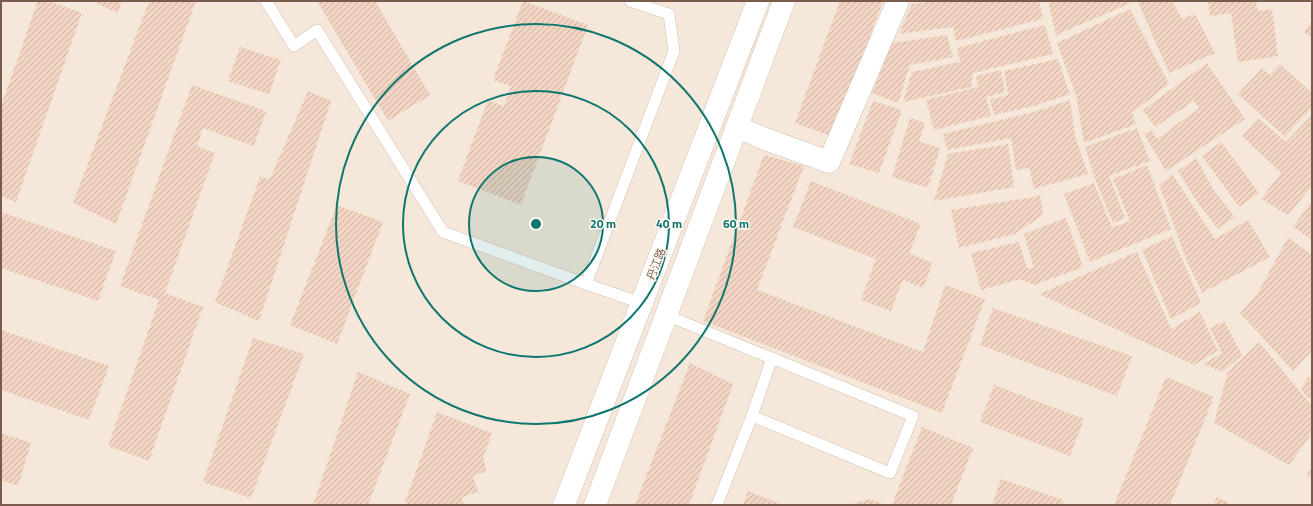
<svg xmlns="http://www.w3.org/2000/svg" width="1313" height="506" font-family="'Titillium Web','Noto Sans SC',sans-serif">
<defs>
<pattern id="building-hatch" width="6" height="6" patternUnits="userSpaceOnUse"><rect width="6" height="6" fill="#f3d5c3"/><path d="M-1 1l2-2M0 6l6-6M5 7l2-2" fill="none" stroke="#cab0a1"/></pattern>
</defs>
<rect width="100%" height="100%" fill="#fdf6ec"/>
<rect fill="#f5e8da" x="1" y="1" width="1311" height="504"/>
<g fill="url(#building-hatch)">
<polygon points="38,1 49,1 82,13 16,202 1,196 1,106"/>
<polygon points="92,1 122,1 118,13"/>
<polygon points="149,1 196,1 116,224 73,203"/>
<polygon points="317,1 375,1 430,95 388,121"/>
<polygon points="523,1 588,25 521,205 458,181 488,100 504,106 511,86 493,80"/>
<polygon points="840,1 883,1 833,137 795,123"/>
<polygon points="933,1 1039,1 1043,19 956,41 953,27 899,34 912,4"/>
<polygon points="1048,1 1128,1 1129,4 1056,35"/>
<polygon points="1140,1 1172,1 1182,19 1195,14 1215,53 1169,73 1138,2"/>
<polygon points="1208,1 1256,1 1258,11 1272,9 1278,56 1238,62 1231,13 1210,16"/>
<polygon points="1130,9 1169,84 1132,113 1136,124 1084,143 1076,95 1057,43"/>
<polygon points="1312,20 1312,38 1304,32"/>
<polygon points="1045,25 1053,54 973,73 971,87 903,102 912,72 960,62 957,48"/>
<polygon points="947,35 953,57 910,65 898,103 872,93 892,43"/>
<polygon points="240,47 281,60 269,94 228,81"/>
<polygon points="1058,59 1070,94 1034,106 994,115 990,100 1008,95 1004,71"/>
<polygon points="1207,63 1245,119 1166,171 1144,134 1151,130 1157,139 1199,108 1194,101 1155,127 1143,110"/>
<polygon points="1280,64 1312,93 1312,107 1285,137 1238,94 1262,68 1270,75"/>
<polygon points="1001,70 1005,92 986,97 991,116 934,130 926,100 978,87 976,76"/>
<polygon points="192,85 266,111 254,146 203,128 197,146 215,153 165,293 203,307 149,461 108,446 159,300 120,286"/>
<polygon points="308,91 331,101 259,321 215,302 260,177 270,179"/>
<polygon points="1070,100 1075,136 1088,174 1034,189 1029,168 1016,170 1011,138 947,150 943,134 1034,112"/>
<polygon points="873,101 902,110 879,173 849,164"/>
<polygon points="1312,115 1312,186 1288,215 1261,199 1281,173 1242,136 1258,118 1286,142"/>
<polygon points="910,118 925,123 919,141 940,148 928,188 892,177"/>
<polygon points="1137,128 1150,161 1109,176 1125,218 1113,223 1095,179 1085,147"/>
<polygon points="1221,142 1259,193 1239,207 1202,156"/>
<polygon points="1008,144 1014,187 934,201 948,154"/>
<polygon points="764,155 804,166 757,290 923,352 945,285 985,299 942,413 703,321"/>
<polygon points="1196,158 1213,189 1235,217 1218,229 1197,202 1178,171"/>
<polygon points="1147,165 1171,229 1090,262 1064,194 1094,183 1112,228 1130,221 1113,179"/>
<polygon points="1172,174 1215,239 1248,220 1270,257 1202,293 1187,261 1159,185"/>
<polygon points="811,181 921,224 909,253 933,263 923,288 903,280 891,311 861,300 876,259 793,227"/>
<polygon points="1040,196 1043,215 1015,234 959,248 951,210"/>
<polygon points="1312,200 1312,240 1293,227"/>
<polygon points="337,205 383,222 337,344 290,325"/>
<polygon points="1,212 116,251 98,301 1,268"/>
<polygon points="1066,218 1083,267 1034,285 1020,279 981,290 971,253 1019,242 1027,268 1034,268 1024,234"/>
<polygon points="1172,236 1201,303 1171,319 1142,250"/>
<polygon points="1288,237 1312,255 1312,351 1293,371 1240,313 1258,293"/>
<polygon points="1137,252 1171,329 1200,312 1218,351 1194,365 1039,294"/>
<polygon points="993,308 1132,356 1117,396 980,345"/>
<polygon points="1224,321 1242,355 1223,372 1203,364 1222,353 1210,328"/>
<polygon points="1,330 109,366 89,420 1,390"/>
<polygon points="253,338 304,354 251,498 203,482"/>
<polygon points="1259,342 1312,406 1312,433 1289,465 1214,423 1228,372"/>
<polygon points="690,363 733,384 689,505 635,505"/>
<polygon points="358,372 410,394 368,505 313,505"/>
<polygon points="1166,377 1214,397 1170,505 1114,505"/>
<polygon points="1308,377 1312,379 1312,399 1307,397 1301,389"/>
<polygon points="994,385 1084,419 1070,456 980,422"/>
<polygon points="437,412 492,433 483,458 487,471 473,476 478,492 462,497 464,505 404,505"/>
<polygon points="922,427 973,448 951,505 892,505"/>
<polygon points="1,433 31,443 18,486 1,480"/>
<polygon points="1312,467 1312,478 1307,475"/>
<polygon points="1001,479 1064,500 1062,505 992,505"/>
<polygon points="748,491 783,505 743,505"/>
<polygon points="1217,497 1232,505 1213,505"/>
<polygon points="871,499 885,505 851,505 851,504"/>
</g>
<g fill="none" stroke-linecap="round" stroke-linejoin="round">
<defs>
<g id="lane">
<polyline points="266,1 294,46 317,30 443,232 586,284"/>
<polyline points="630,1 669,14 674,51 586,284 641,303"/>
<polyline points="666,315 913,416 890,473 752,416 772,358"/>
<polyline points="717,505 752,416"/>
</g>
<polyline id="street" points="737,127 760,137 829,162 898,1"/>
<g id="secondary">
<polyline points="564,505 758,1"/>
<polyline points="595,505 784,1"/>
</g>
</defs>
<use href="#lane" stroke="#d1beb0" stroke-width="12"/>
<use href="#street" stroke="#d1beb0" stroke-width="23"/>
<use href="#secondary" stroke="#d6c0b0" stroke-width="23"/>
<use href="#lane" stroke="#fff" stroke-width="11"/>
<use href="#street" stroke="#fff" stroke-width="22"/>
<use href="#secondary" stroke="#fff" stroke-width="22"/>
</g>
<circle cx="536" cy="224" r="67" fill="#0f766e" fill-opacity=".12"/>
<g fill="none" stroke="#0f766e" stroke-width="2">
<circle cx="536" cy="224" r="67"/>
<circle cx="536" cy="224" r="133"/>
<circle cx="536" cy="224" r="200"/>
</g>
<g text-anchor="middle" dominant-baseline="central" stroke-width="3" stroke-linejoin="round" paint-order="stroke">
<g font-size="11" fill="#7a5c4d" stroke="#fffaf3">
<text transform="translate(656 264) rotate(-69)">丹江路</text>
</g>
</g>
<circle cx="536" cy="224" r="6" fill="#0f766e" stroke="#fffaf3" stroke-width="2"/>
<g font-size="12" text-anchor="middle" font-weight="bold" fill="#0f766e" stroke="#fffaf3" stroke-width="3" stroke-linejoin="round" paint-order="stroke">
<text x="603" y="228">20 m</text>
<text x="669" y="228">40 m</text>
<text x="736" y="228">60 m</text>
</g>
<rect width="1313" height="506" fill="none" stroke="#7a5c4d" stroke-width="4"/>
</svg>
